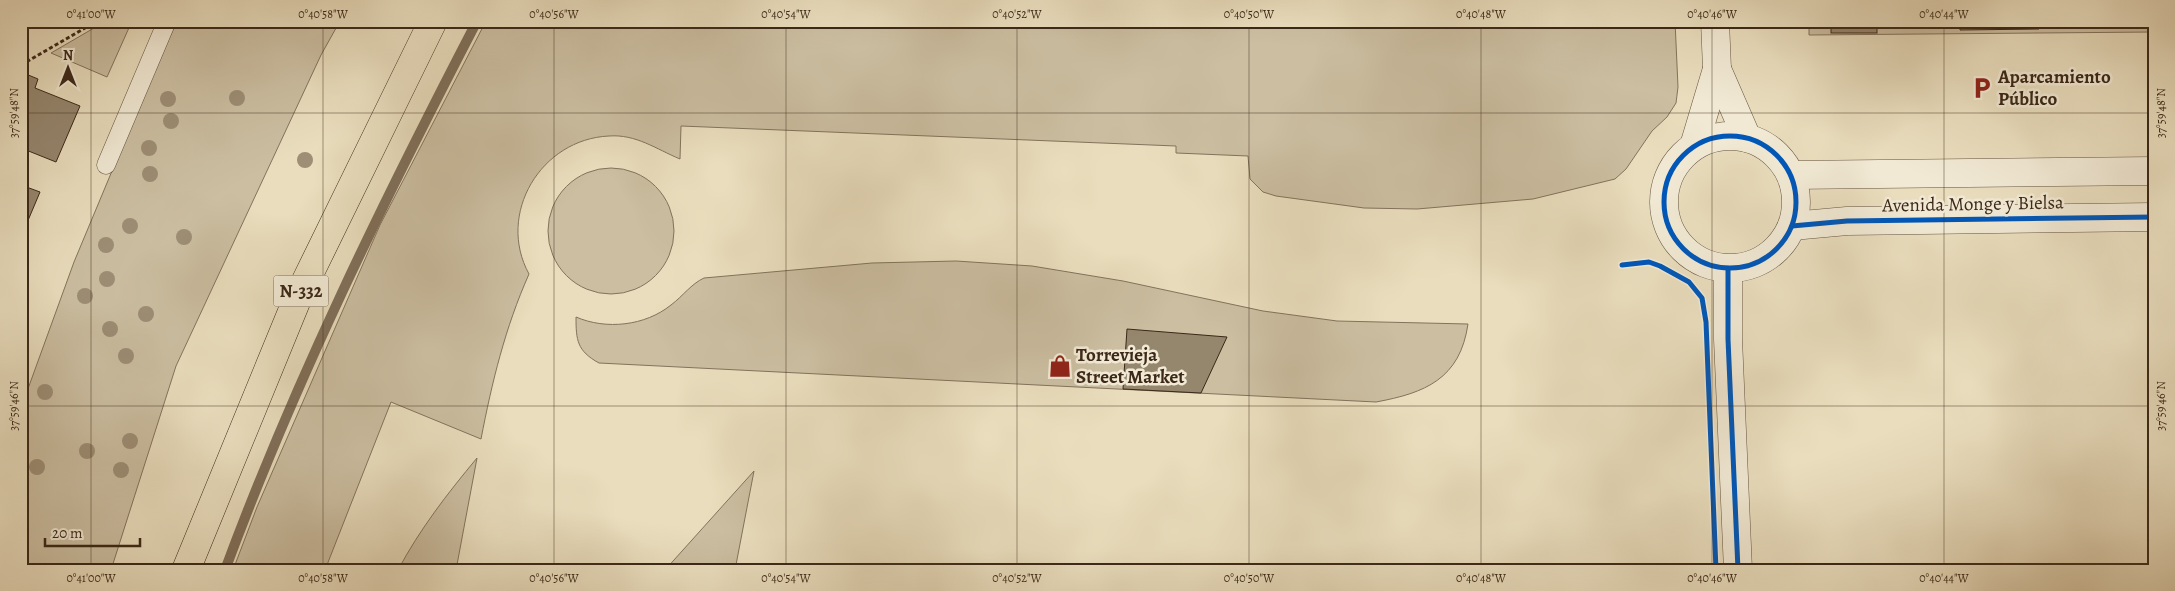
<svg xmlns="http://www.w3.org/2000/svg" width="2175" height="591" font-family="Alegreya,serif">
<rect width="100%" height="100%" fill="#e9ddbd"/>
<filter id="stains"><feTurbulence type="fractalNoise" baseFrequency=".004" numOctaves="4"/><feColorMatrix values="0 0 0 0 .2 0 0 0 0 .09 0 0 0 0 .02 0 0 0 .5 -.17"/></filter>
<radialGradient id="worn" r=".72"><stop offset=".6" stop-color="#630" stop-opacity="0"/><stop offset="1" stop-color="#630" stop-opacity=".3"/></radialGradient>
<g fill="#cbbea1" stroke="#83735c">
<polygon points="106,21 132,21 107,77 51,53"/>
<polygon points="177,21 340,21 321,55 176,366 111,570 21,570 21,408 74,262 150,80"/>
<path d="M486,21H1675L1678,87L1676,103L1667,117L1652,131L1626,169L1615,179L1533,199L1417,209L1364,208L1276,196L1263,192L1250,179L1248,156L1176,153V146L681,126L680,159C656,149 636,134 609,136C541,139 496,214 529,274C505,328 492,382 481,439L391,402L325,570H233L257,507L380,225Z"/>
<polygon points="1809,21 2154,21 2154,32 1809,35"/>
<circle cx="611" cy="231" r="63"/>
<path d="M956,261L1032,266L1123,281L1263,311L1337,321L1468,324C1460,379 1425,393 1376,402L599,363C577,351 576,340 576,317C606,330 645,326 671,305C683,296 691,284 704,278L872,263Z"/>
<path d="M477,458L456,570H398C420,529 447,494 477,458Z"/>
<polygon points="754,471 735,570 665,570"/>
</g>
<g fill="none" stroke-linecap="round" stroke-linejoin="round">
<path stroke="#806f59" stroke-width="10" d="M225,570C295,381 384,200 477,21"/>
</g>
<g fill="#95866e" stroke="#3b2818">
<rect x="1831" y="21" width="46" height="12"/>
<polygon points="1960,21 2039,21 2039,29 1960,30"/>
<rect x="2071" y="21" width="65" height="7"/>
<polygon points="21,72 38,79 35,88 80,106 56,162 21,148"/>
<polygon points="21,185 40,192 21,237"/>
<polygon points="1127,329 1227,337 1201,393 1123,389"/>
</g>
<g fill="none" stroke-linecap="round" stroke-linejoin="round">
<defs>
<polyline id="service" points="106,165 167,21"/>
<g id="minor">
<polyline points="1717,69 1747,138"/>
<polyline points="1694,146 1717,69 1715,21"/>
</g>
<g id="tertiary">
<circle cx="1730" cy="202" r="66"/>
<polyline points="1792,175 2154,171"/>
<polyline points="1792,226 1847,221 2154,217"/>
<polyline points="1728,269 1728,339 1738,570"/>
</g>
<polyline id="trunk" points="186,570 298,297 433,21"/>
</defs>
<use href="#service" stroke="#665541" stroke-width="19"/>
<use href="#minor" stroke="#665541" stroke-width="29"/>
<use href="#tertiary" stroke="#665541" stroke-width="29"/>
<use href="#trunk" stroke="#3b2818" stroke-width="29"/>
<polyline stroke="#3b2818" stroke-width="3" stroke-dasharray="4 2.5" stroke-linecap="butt" points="21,65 97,21"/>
<use href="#service" stroke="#f1e9d4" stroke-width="18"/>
<use href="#minor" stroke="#f1e9d4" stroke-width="28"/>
<use href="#tertiary" stroke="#f1e9d4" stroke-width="28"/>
<use href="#trunk" stroke="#e9ddbd" stroke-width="28"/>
<defs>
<g id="cycleway">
<circle cx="1730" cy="202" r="66"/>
<polyline points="1792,226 1847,221 2154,217"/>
<polyline points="1622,265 1649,262 1660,266 1689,282 1702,298 1706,322 1716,570"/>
<polyline points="1728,269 1728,339 1738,570"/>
</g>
</defs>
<use href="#cycleway" stroke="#f1e9d4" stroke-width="8"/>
<use href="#cycleway" stroke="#0057b8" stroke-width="5"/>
</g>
<g fill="#9d8e75">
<circle cx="237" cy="98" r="8"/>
<circle cx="168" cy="99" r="8"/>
<circle cx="171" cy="121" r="8"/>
<circle cx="149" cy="148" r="8"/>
<circle cx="305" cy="160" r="8"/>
<circle cx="150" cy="174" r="8"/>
<circle cx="130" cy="226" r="8"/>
<circle cx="184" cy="237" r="8"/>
<circle cx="106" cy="245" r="8"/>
<circle cx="107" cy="279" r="8"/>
<circle cx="85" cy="296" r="8"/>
<circle cx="146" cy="314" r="8"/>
<circle cx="110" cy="329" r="8"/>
<circle cx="126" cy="356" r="8"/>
<circle cx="45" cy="392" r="8"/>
<circle cx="130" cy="441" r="8"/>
<circle cx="87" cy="451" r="8"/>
<circle cx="37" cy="467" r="8"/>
<circle cx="121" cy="470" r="8"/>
</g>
<path fill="none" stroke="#3b2818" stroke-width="1" stroke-opacity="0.45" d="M91,21V570M323,21V570M554,21V570M786,21V570M1017,21V570M1249,21V570M1481,21V570M1712,21V570M1944,21V570M21,113H2154M21,406H2154"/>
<defs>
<symbol id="parking-bare" viewBox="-9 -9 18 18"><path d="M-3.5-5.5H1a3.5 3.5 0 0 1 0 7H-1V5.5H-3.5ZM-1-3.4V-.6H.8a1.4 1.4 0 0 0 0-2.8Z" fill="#8f2418" stroke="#f1e9d4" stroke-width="2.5" paint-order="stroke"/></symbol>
<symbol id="shop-bare" viewBox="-9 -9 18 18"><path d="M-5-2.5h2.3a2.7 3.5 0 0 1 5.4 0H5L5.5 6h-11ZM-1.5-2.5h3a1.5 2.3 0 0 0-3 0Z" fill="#8f2418" stroke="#f1e9d4" stroke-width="2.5" paint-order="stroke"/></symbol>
</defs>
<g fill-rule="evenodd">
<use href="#parking-bare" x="1966" y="72" width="32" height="32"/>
<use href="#shop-bare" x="1044" y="350" width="32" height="32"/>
</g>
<g text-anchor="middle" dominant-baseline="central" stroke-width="5" stroke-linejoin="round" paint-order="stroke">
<rect fill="#f1e9d4" stroke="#726250" stroke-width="1" x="273.5" y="275.5" width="55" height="31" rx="4"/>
<g font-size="18" font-weight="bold" fill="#3b2818">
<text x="301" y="291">N-332</text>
</g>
<g font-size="19" font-weight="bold" fill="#3b2818" stroke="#f1e9d4" text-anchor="start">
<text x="1998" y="77">Aparcamiento<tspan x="1998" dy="22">Público</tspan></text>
<text x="1076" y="355">Torrevieja<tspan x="1076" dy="22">Street Market</tspan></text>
</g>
<g font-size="19" fill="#3b2818" stroke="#f1e9d4">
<text transform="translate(1973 204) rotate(-1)">Avenida Monge y Bielsa</text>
</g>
</g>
<rect width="2175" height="591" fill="none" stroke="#e9ddbd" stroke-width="55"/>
<g transform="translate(68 68)" stroke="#f1e9d4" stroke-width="4" paint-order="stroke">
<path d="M0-4L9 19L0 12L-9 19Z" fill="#3b2818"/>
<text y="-8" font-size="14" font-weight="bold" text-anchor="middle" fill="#3b2818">N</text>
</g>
<path d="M45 538v8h95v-8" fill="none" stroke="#3b2818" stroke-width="2.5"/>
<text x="52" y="538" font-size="15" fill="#3b2818" stroke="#f1e9d4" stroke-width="4" paint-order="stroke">20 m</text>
<rect x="28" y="28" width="2120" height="536" fill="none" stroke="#3b2818" stroke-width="2"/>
<g font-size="12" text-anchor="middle" fill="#3b2818">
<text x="91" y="18">0°41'00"W</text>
<text x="323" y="18">0°40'58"W</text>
<text x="554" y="18">0°40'56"W</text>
<text x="786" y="18">0°40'54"W</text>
<text x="1017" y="18">0°40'52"W</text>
<text x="1249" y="18">0°40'50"W</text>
<text x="1481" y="18">0°40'48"W</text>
<text x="1712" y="18">0°40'46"W</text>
<text x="1944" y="18">0°40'44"W</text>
<text transform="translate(14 113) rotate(-90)" y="4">37°59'48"N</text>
<text transform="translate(2161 113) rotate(-90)" y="4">37°59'48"N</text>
<text transform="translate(14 406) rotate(-90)" y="4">37°59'46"N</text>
<text transform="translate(2161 406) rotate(-90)" y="4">37°59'46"N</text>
<text x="91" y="582">0°41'00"W</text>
<text x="323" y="582">0°40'58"W</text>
<text x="554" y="582">0°40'56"W</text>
<text x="786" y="582">0°40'54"W</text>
<text x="1017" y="582">0°40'52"W</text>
<text x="1249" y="582">0°40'50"W</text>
<text x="1481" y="582">0°40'48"W</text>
<text x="1712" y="582">0°40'46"W</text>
<text x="1944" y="582">0°40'44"W</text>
</g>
<rect width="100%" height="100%" filter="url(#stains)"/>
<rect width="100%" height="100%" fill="url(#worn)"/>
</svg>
